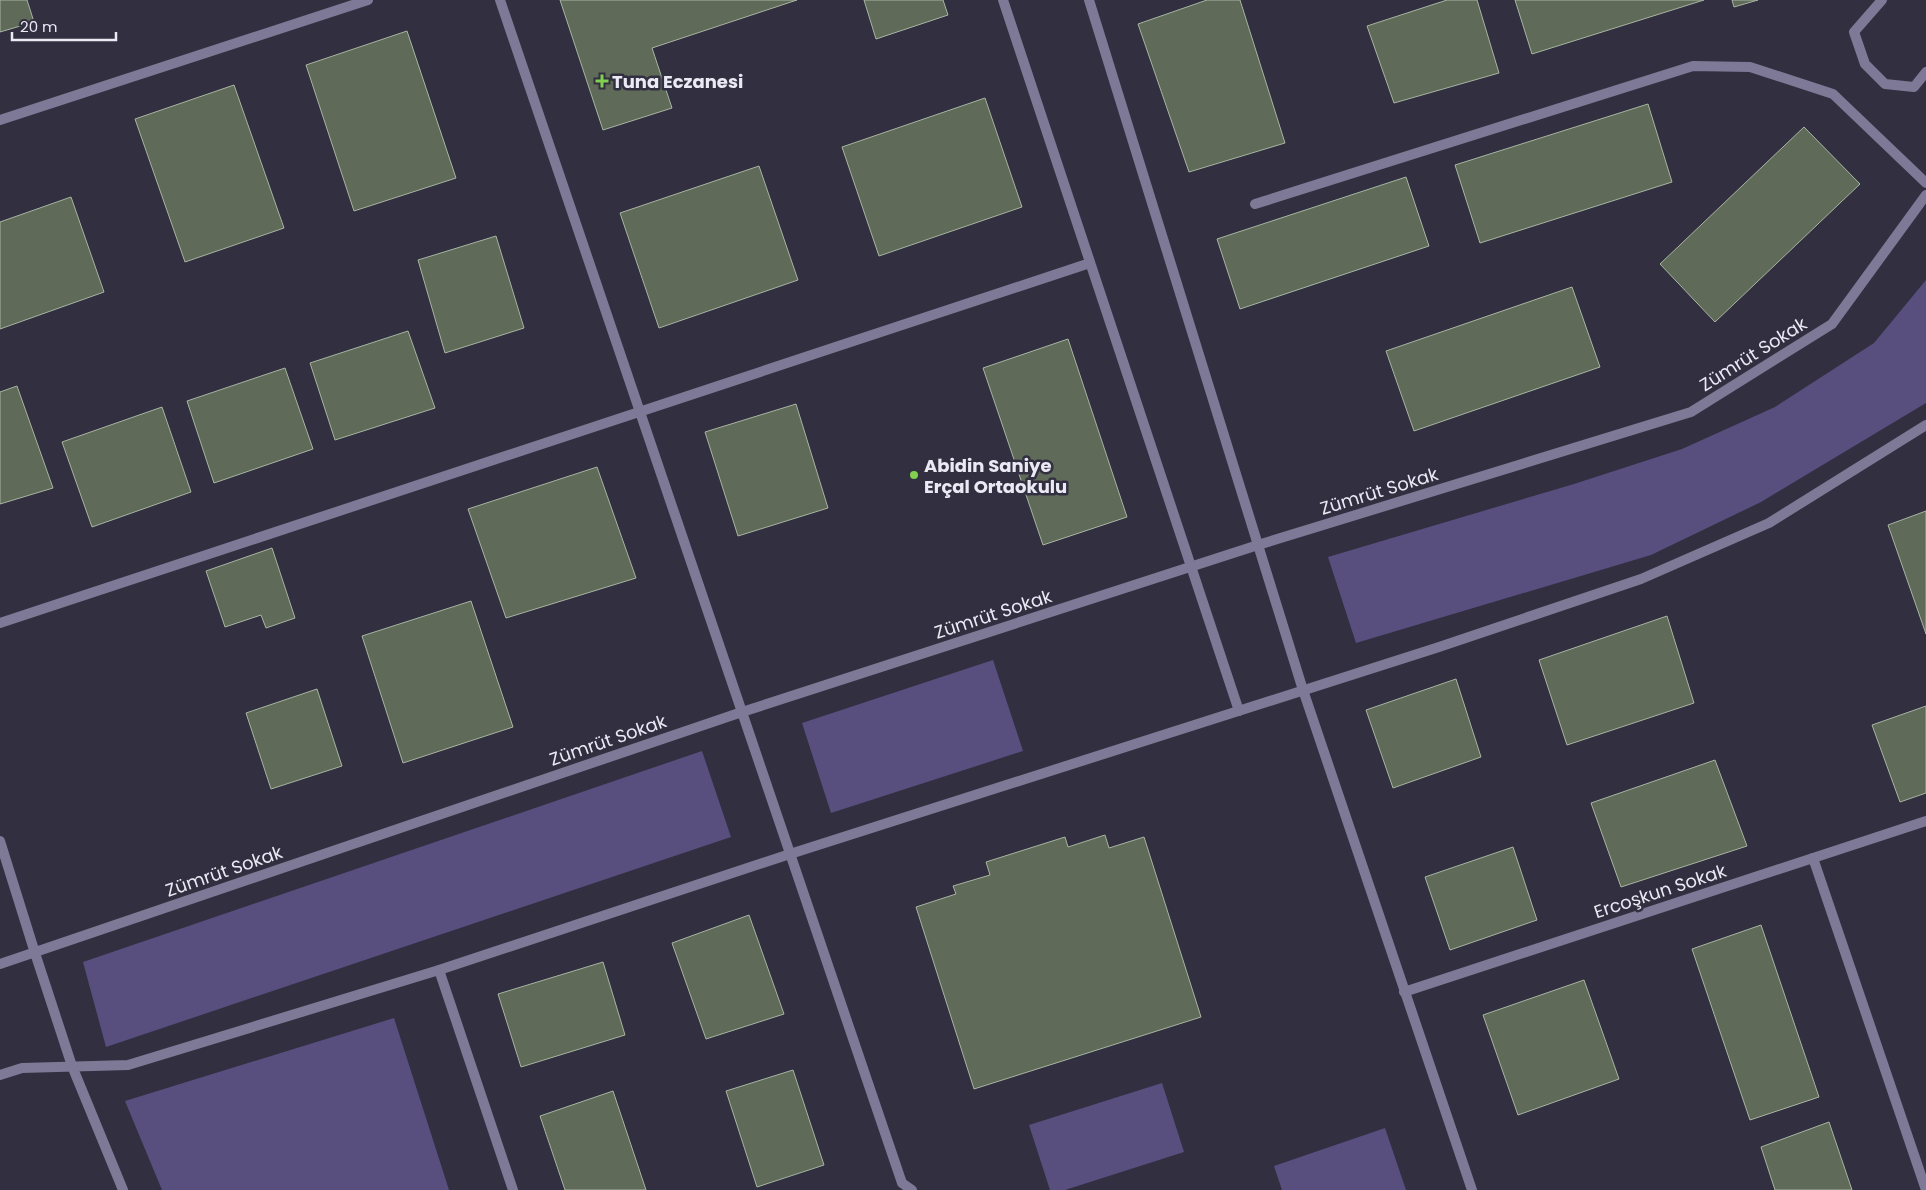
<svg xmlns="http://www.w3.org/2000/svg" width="1926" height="1190" font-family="Poppins,sans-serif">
<rect width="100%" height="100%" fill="#322f40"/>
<g fill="#584f7f">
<polygon points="1926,280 1926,403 1761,502 1651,555 1356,643 1328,557 1574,484 1682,449 1775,407 1874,343"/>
<polygon points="993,660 1023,751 831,813 802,723"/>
<polygon points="702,751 731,837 106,1047 83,962"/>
<polygon points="394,1018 449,1190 162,1190 125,1101"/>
<polygon points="1162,1083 1184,1152 1065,1190 1050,1190 1029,1125"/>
<polygon points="1385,1128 1406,1190 1282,1190 1274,1166"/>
</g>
<g fill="#5f6a59" stroke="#a8b5a2">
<polygon points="0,0 27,0 34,22 0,32"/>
<polygon points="560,0 797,0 652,48 672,108 603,130"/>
<polygon points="864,0 943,0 948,15 876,39"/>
<polygon points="1207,0 1240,0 1285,143 1189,172 1138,24"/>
<polygon points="1447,0 1477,0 1499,73 1394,103 1367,26"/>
<polygon points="1515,0 1704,0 1532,54"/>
<polygon points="1732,0 1758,0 1734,7"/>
<polygon points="407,31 456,178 354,211 306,65"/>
<polygon points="234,85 284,228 185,262 135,119"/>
<polygon points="985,98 1022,207 879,256 842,147"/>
<polygon points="1648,104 1672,182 1480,243 1455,165"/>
<polygon points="1804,127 1860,184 1715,322 1660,264"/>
<polygon points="759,166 798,280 659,328 620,213"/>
<polygon points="1406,177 1429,246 1240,309 1217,239"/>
<polygon points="71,197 104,292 0,329 0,222"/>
<polygon points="496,236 524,328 445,353 418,260"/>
<polygon points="1572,287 1600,367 1414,431 1386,351"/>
<polygon points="408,331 435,408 335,440 310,363"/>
<polygon points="1068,339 1127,517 1043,545 983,368"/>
<polygon points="285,368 313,449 214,483 187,401"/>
<polygon points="17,386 53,488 0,504 0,392"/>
<polygon points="796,404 828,508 738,536 705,432"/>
<polygon points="162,407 191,492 92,527 62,442"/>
<polygon points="597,467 636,578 506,618 468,509"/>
<polygon points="1926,511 1926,634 1888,525"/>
<polygon points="272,548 295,618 266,628 261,615 225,627 206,571"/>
<polygon points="471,601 513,727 403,763 362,636"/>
<polygon points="1667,616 1694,703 1567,745 1539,660"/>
<polygon points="1456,679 1481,757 1393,788 1366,710"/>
<polygon points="317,689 342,766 271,789 246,713"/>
<polygon points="1926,706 1926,793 1900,802 1872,725"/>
<polygon points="1715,760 1747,846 1621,887 1591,803"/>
<polygon points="1105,835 1109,848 1144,837 1201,1017 974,1089 916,907 956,894 953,886 990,875 986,862 1065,837 1068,847"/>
<polygon points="1513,847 1537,920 1450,950 1425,877"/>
<polygon points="749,915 784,1014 706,1039 672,943"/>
<polygon points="1761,925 1819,1097 1750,1120 1692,949"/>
<polygon points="603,962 625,1035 521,1067 498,994"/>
<polygon points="1584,980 1619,1079 1518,1115 1483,1015"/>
<polygon points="793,1070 824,1165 757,1187 726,1091"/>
<polygon points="613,1091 646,1190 565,1190 540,1116"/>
<polygon points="1829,1122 1852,1190 1775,1190 1761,1147"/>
</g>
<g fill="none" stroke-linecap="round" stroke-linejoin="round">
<polyline stroke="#7d7996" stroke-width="10" points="1882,0 1854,32 1865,64 1885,84 1914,87 1926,72"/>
<g stroke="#7d7996" stroke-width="10">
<polyline points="500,0 902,1183 912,1190"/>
<polyline points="1003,0 1239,711"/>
<polyline points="1089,0 1303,690 1472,1190"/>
<polyline points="0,120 368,0"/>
<polyline points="1255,204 1693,66 1750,67 1833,94 1926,183"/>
<polyline points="0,623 1090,263"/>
<polyline points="0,841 35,953 72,1066 123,1190"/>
<polyline points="1813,858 1926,1190"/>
<polyline points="0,964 742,712 1258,545 1691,412 1832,324 1926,195"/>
<polyline points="439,970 513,1190"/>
<polyline points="1404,992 1926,821"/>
<polyline points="0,1075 22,1068 128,1065 439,970 790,854 1436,648 1641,579 1769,523 1926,425"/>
</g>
</g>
<g fill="#81d050" stroke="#322f40" stroke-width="2">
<path d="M599.5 73.5h5v5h5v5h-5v5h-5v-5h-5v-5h5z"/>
<circle cx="914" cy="475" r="5"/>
</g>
<g text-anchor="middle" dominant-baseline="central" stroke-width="5" stroke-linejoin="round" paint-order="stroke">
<g font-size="18" font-weight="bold" fill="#eae9f4" stroke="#322f40" text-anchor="start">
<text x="612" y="81">Tuna Eczanesi</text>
<text x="924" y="465">Abidin Saniye<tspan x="924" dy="21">Erçal Ortaokulu</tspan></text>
</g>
<g font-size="18" fill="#eae9f4" stroke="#322f40">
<text transform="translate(1753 354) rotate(-32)">Zümrüt Sokak</text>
<text transform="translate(1379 491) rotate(-17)">Zümrüt Sokak</text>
<text transform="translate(993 614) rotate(-18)">Zümrüt Sokak</text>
<text transform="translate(608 740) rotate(-19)">Zümrüt Sokak</text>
<text transform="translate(224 871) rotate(-19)">Zümrüt Sokak</text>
<text transform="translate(1660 891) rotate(-18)">Ercoşkun Sokak</text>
</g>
</g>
<path d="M12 32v8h104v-8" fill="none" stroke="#eae9f4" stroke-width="2.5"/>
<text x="20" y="32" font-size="15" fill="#eae9f4" stroke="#322f40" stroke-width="4" paint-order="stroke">20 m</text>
</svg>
